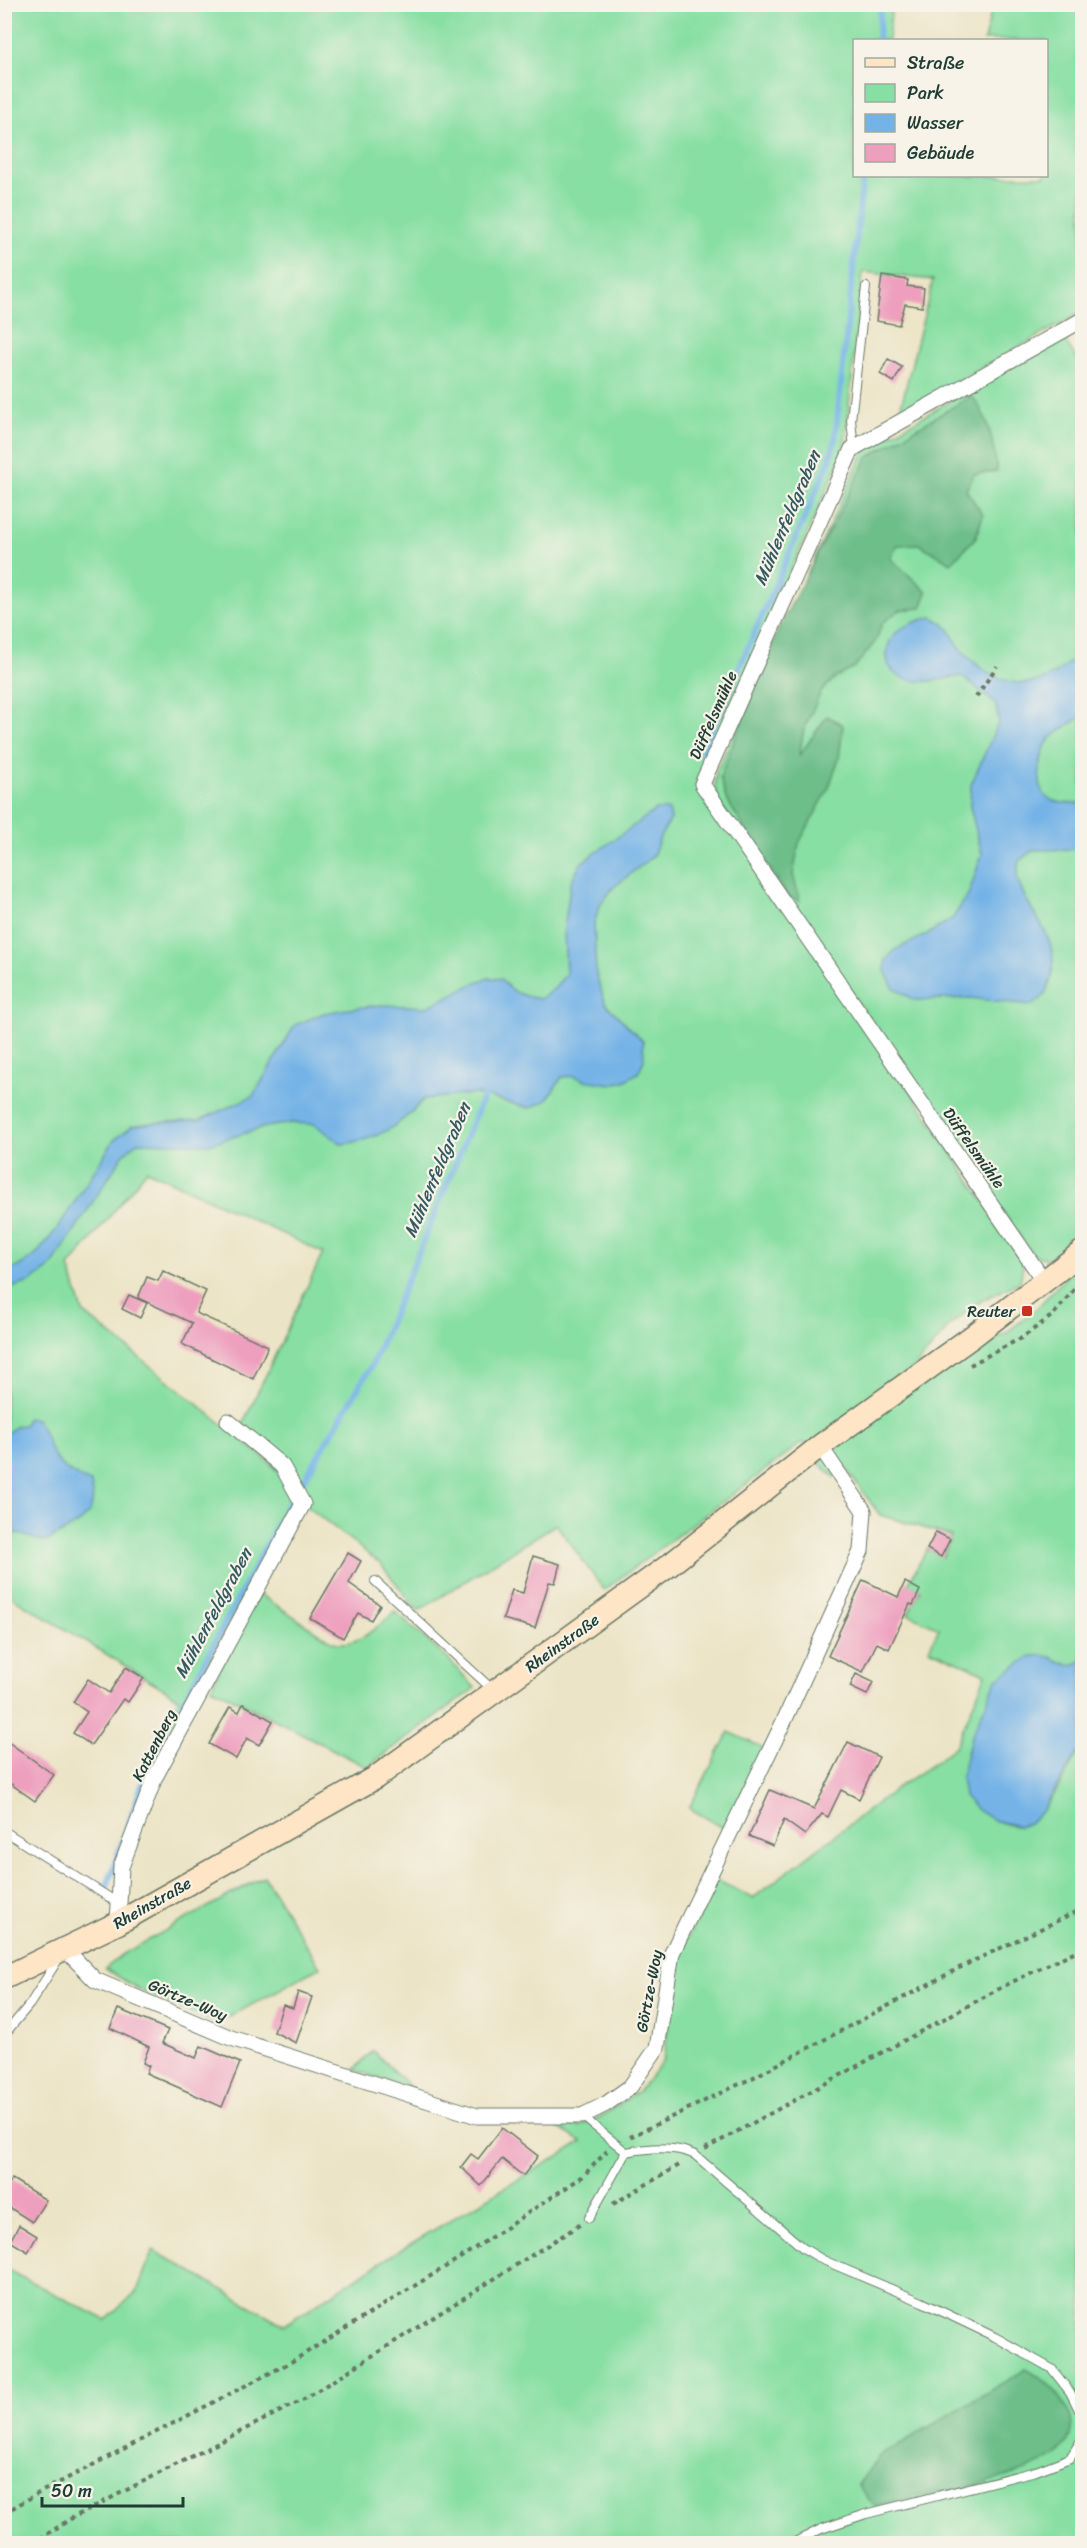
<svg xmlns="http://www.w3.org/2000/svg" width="1087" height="2548" font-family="Sriracha,sans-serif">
<rect width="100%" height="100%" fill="#f7f3e8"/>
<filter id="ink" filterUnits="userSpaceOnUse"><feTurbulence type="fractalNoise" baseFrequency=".0167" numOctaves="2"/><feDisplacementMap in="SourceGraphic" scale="12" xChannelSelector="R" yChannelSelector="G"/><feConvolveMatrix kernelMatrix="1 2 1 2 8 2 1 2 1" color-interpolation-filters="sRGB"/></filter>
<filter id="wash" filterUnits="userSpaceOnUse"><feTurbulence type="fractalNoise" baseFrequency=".008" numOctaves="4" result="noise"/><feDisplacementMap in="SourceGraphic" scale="24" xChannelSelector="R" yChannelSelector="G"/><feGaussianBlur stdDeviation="1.35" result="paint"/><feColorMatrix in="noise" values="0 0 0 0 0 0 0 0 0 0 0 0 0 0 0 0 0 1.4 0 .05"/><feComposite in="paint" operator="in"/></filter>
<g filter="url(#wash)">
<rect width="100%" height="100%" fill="#ece4c6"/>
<g fill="#87dfa3" stroke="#538e6c" stroke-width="1.5">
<polygon points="5,5 892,5 888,40 854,40 854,176 1046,176 1046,40 984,40 993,5 1082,5 1082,312 899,414 933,280 863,272 845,443 839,463 700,773 1024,1262 1020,1282 984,1299 951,1324 916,1366 808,1447 803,1442 604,1590 556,1524 418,1611 381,1564 308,1507 242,1426 323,1253 147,1170 69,1267 83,1312 262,1456 279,1473 295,1500 151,1772 144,1769 179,1698 5,1593"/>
<polygon points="1063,338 1082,366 1082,1046 1072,1064 1082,1070 1082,1103 1074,1116 1075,1160 1082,1165 1082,1233 1048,1259 1033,1255 719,801 715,787 716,772 865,449"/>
<path d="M1082,1260V1660C1070,1671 1059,1662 1045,1656L993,1820C1001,1822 1012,1827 1020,1826C1044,1823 1071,1765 1082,1745V2543H5L4,2268L106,2320L137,2291L153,2250L284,2325L395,2253L582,2142L555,2126H580L600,2117L638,2092L663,2061L679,1956L716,1880L753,1898L898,1787L936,1762L956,1745L986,1674L929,1649L939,1628L908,1614L920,1590L908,1584L927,1549L943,1557L951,1536L880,1515L846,1469L834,1477L817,1461L942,1366L1002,1336L1035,1310Z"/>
<path d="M259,1594L333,1642C358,1648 376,1627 395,1612L450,1661L475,1688L367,1767L211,1687Z"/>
<polygon points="729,1732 764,1748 725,1829 689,1808"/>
<polygon points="264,1876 320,1967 217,2024 142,1991 105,1969 123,1954"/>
<polygon points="373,2051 411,2088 354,2070"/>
</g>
<g fill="#6dbe89" stroke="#467e5e" stroke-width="1.5">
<path d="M971,396C989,414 994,447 997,471L974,474L966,490L983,515L976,537L951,563L919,544L898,545L890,558L927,592L921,608L900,610L882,623L876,641L854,668L836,677L821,692L804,729L799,756L827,716L843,725L839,758L828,790L799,843L793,875L800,901L788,897L726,799L720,777L778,630L868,457Z"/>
<path d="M1026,2369C1046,2380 1061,2393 1070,2415C1075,2429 1068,2446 1056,2455C1021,2481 920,2495 874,2506L858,2485L878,2457Z"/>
</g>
<g fill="#74b3e7" stroke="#4a788e" stroke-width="1.5">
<path d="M932,617C954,628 949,634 962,650C991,683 1031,697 1066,665C1072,660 1079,655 1082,649V717C1072,723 1060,729 1051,738C1044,745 1041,758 1040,768C1036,801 1053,805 1082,803V849L1033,850L1019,861C1018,867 1016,875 1018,880C1029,918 1065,937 1049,985C1045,995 1041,1001 1031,1005L970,998L914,1000L893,987L885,971L886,960L896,949L930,933L953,918L969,893L982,854L970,807L971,785L999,721L995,703L961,676C942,679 915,687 897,675C882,665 885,642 898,631C909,623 920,620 932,617Z"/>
<path d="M656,810H669L671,819L661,835L653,856L614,887L601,903L594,923L596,974L605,1003L643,1041L644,1060L638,1073L624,1081L612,1084L584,1080L574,1076L562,1077L546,1101L529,1108L476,1094L424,1099C400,1126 378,1140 342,1144L314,1124L291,1123L266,1127L209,1144L137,1142L123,1155L51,1267L30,1282L5,1290V1270L16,1268L35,1256L57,1229L114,1140L132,1126L151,1123L200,1120L253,1096L295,1025L324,1013L348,1009L380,1005L427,1007L479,981L489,978L501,979C512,993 522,996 540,999L555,988L566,974L564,929L571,882L581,863Z"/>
<path d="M27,1418L36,1419C42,1426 44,1432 47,1441C55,1465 69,1473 91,1483C100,1520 74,1525 47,1541C32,1542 21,1530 5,1533V1435L16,1426L24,1425Z"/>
<path d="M1031,1656C1035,1656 1042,1655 1046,1656C1061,1659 1068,1672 1082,1660V1745L1043,1810L1029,1823L1019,1826L993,1820L977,1810L964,1796L961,1778L971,1737L997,1679Z"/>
</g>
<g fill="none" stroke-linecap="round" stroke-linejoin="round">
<g stroke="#74b3e7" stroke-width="6">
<polyline points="878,40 881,4"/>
<polyline points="702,753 829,462 835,440 863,176"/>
<polyline points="302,1483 372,1365 483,1097 489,1092"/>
<polyline points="179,1710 291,1498"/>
<polyline points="106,1889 146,1774 166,1735"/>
</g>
</g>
<g id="blocks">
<g fill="#ee9fbe">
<polygon points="882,276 908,280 907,286 924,288 922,307 905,304 899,325 876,321"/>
<polygon points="888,359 902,367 894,382 880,374"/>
<polygon points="163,1271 206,1291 196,1313 268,1346 253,1379 182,1344 192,1323 138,1298 147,1277 158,1281"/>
<polygon points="129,1295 147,1303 140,1318 122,1309"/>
<polygon points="936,1532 950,1539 941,1557 927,1549"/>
<polygon points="348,1553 361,1561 349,1583 380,1605 371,1620 358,1613 343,1638 310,1618"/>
<polygon points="533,1556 560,1564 555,1583 549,1582 535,1628 503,1619 512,1590 523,1593"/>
<polygon points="863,1580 898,1597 905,1582 920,1590 913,1605 910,1604 889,1649 877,1643 863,1672 828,1656"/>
<polygon points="126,1667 144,1678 128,1702 123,1699 91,1745 73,1733 87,1712 73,1702 88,1679 109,1693"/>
<polygon points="856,1674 873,1682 867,1695 850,1687"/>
<polygon points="243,1704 273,1721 259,1745 247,1738 236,1759 209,1744 230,1707 239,1712"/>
<polygon points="4,1739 54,1775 35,1801 4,1779"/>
<polygon points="848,1742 879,1757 859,1799 841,1790 828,1817 822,1814 805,1835 784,1820 773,1846 749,1836 770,1790 814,1809"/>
<polygon points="298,1992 312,1997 296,2043 274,2032 283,2005 293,2008"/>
<polygon points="118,2009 168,2030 162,2043 196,2058 201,2046 240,2063 222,2107 146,2073 149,2066 143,2063 149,2047 110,2028"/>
<polygon points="502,2128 538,2156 523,2176 502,2159 481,2186 461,2167 471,2154 478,2159"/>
<polygon points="12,2179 46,2200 32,2222 4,2204 4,2191"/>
<polygon points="19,2225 37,2236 28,2252 10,2241"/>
</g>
</g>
</g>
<g filter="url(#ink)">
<use href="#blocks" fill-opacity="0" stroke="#677767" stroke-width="1.5"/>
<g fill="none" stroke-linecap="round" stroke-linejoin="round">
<defs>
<g id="service">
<polyline points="854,449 851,420 866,287"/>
<polyline points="375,1581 493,1690"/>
<polyline points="4,1831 118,1903"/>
<polyline points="4,2035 30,2004 59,1958"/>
<path d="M582,2116L626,2152C648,2148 674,2145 695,2155L803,2248L823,2260L922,2302L995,2337L1052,2369L1070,2392L1082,2416V2439L1070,2458L1036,2471L866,2514L821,2529L791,2544"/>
<polyline points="589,2218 626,2152"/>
</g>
<g id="minor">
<polyline points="1044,1281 702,784 852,449 1082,320"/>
<polyline points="118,1923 121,1867 155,1777 303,1504 282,1466 228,1421"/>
<polyline points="65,1949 95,1980 231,2038 477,2116 582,2116 606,2104 630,2087 657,2048 672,1953 785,1719 861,1551 864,1511 820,1446"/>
</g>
<polyline id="secondary" points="4,1978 118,1923 375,1778 671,1564 820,1446 973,1336 1082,1252"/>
</defs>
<use href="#service" stroke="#677767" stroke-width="10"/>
<use href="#minor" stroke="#677767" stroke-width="17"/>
<use href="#secondary" stroke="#677767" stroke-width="25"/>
<g stroke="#677767" stroke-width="4" stroke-dasharray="4.5 4.5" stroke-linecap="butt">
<polyline points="976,697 997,666"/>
<polyline points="970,1365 1023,1337 1053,1315 1082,1280"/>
<polyline points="630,2137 752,2078 963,1966 1082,1909"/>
<polyline points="705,2149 1006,1985 1082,1948"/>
<polyline points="613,2204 681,2164"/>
<polyline points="4,2513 37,2494 291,2362 463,2256 582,2177 607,2151"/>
<polyline points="32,2544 72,2518 304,2399 581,2224"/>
</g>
<use href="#service" stroke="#fff" stroke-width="8"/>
<use href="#minor" stroke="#fff" stroke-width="15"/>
<use href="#secondary" stroke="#fde5c5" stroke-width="22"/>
</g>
</g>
<rect fill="#c8321e" stroke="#f7f3e8" stroke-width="2" x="1021" y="1305" width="12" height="12" rx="3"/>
<g text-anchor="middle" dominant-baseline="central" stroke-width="4.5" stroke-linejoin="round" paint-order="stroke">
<g font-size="16" fill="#1f3d34" stroke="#f7f3e8">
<text transform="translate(713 715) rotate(-66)">Düffelsmühle</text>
<text transform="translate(974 1148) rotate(55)">Düffelsmühle</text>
<text transform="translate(562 1643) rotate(-36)">Rheinstraße</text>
<text transform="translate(154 1745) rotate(-63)">Kattenberg</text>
<text transform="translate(152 1903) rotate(-30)">Rheinstraße</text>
<text transform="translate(649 1991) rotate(-79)">Görtze-Woy</text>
<text transform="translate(188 2000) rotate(23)">Görtze-Woy</text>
</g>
<g font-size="16" fill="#1f3d34" stroke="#f7f3e8" text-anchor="end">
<text x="1015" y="1311">Reuter</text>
</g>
<g font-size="18" font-style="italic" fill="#345a61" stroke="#f7f3e8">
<text transform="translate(787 518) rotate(-67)">Mühlenfeldgraben</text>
<text transform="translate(437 1170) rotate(-67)">Mühlenfeldgraben</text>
<text transform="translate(213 1613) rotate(-62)">Mühlenfeldgraben</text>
</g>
</g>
<rect width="1087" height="2548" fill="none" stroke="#f7f3e8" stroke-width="24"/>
<rect x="853" y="39" width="195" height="138" fill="#f7f3e8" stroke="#a1aaa0" stroke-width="1.5"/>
<rect x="865" y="58" width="30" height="9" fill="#fde5c5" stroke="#a1aaa0" stroke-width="1.5"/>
<text x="907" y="69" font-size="18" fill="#1f3d34">Straße</text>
<rect x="865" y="84" width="30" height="18" fill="#87dfa3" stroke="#a1aaa0" stroke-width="1.5"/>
<text x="907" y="99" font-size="18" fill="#1f3d34">Park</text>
<rect x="865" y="114" width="30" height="18" fill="#74b3e7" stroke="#a1aaa0" stroke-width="1.5"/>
<text x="907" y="129" font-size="18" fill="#1f3d34">Wasser</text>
<rect x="865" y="144" width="30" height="18" fill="#ee9fbe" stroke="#a1aaa0" stroke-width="1.5"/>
<text x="907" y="159" font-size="18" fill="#1f3d34">Gebäude</text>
<path d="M42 2497v9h141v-9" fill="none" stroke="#1f3d34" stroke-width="3"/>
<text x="51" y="2497" font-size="18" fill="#1f3d34" stroke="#f7f3e8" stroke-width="4.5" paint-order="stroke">50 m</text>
</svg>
